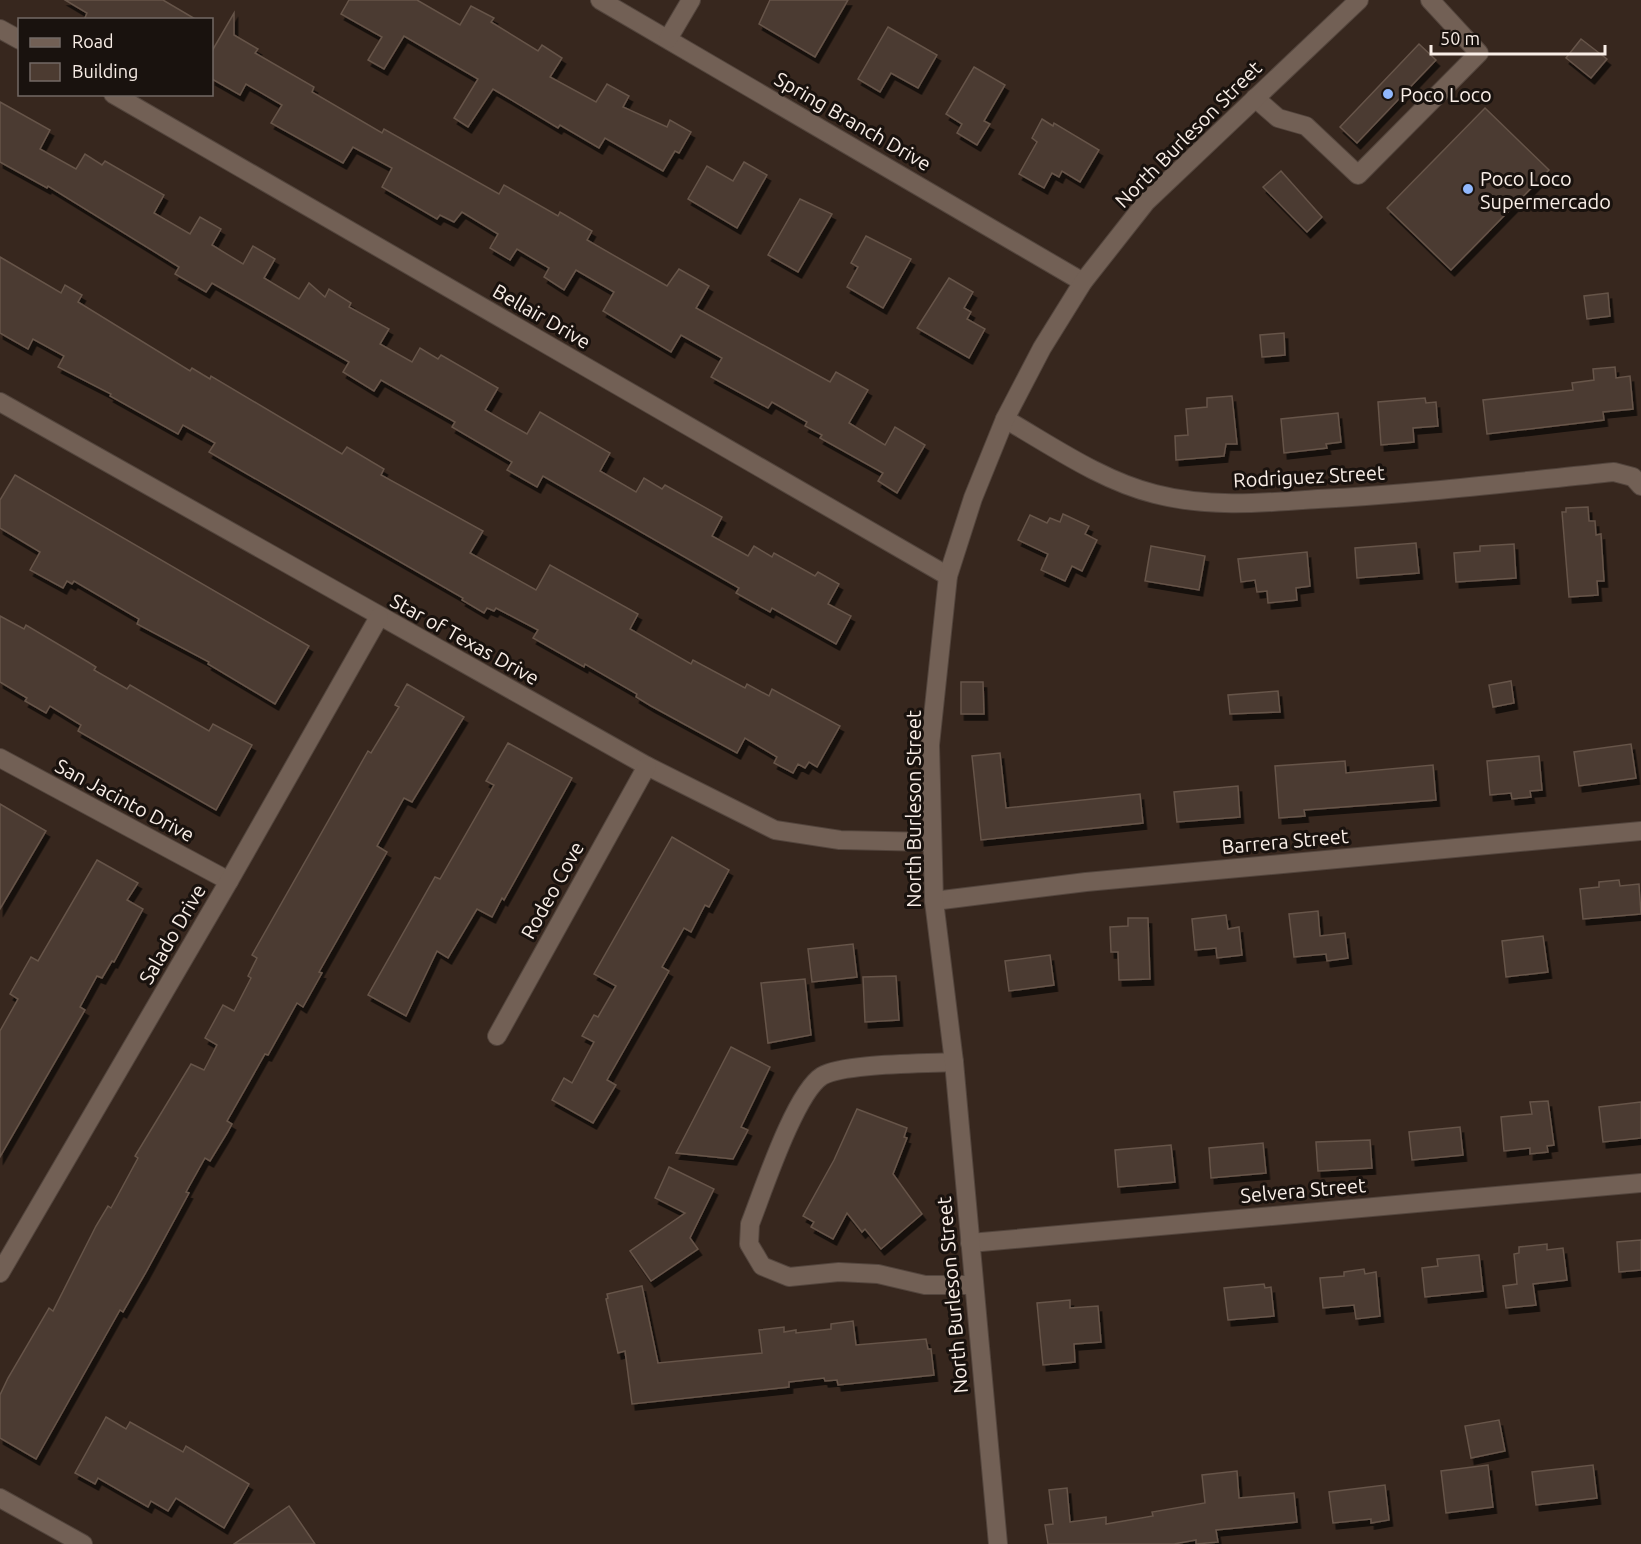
<svg xmlns="http://www.w3.org/2000/svg" width="1641" height="1544" font-family="Ubuntu,sans-serif">
<defs>
<filter id="shadow"><feDropShadow dx="3.5" dy="6" stdDeviation="0" flood-color="#0009"/></filter>
</defs>
<rect width="100%" height="100%" fill="#37271e"/>
<g fill="#4c3b31" stroke="#665449" stroke-width="1.5" filter="url(#shadow)">
<polygon points="65,0 163,0 197,20 84,20 87,13"/>
<polygon points="349,0 417,0 460,25 471,6 494,18 491,22 538,51 542,45 562,58 550,77 596,102 607,84 629,96 623,107 667,127 670,120 691,132 679,153 675,151 663,171 605,138 599,148 560,125 558,128 493,89 468,127 454,118 478,79 404,36 384,69 368,60 382,37 341,14"/>
<polygon points="770,0 848,0 815,57 759,24"/>
<polygon points="234,13 234,35 258,49 255,53 314,87 312,92 382,133 384,129 499,194 504,185 558,216 560,212 592,231 587,240 667,286 679,269 709,286 696,308 830,382 836,372 868,390 849,423 885,445 895,427 925,445 897,493 878,481 883,473 820,438 822,435 805,426 807,422 772,402 768,408 711,377 722,358 681,335 671,352 603,311 614,292 576,270 564,290 544,277 549,268 517,249 510,260 490,248 498,234 462,212 454,222 440,215 437,219 382,187 392,168 353,147 343,163 271,123 282,105 246,84 240,95 212,79 212,51"/>
<polygon points="888,27 937,55 918,88 891,73 880,92 858,79"/>
<polygon points="1581,39 1607,59 1591,78 1566,58"/>
<polygon points="1419,44 1436,60 1357,143 1340,127"/>
<polygon points="974,67 1005,85 984,121 990,124 977,145 957,133 962,124 946,114"/>
<polygon points="0,102 50,130 40,149 76,169 85,154 102,165 105,161 164,195 154,213 190,234 200,217 221,229 212,245 243,264 253,246 275,259 264,278 299,299 309,283 325,297 329,289 351,303 349,307 389,329 380,344 412,362 420,348 438,359 441,355 498,388 485,410 527,434 540,412 610,453 600,471 636,492 644,478 662,489 665,485 722,517 712,536 748,556 754,546 772,557 774,553 815,576 818,572 839,584 828,604 851,616 836,644 772,608 770,612 736,593 739,588 543,476 537,487 507,470 512,462 452,427 455,422 381,380 374,391 343,372 349,362 212,283 206,292 175,274 179,267 48,186 47,188 0,162"/>
<polygon points="1485,108 1549,170 1451,270 1387,208"/>
<polygon points="1042,119 1053,126 1054,123 1099,150 1080,182 1062,171 1059,177 1052,173 1044,188 1019,174 1037,142 1032,138"/>
<polygon points="744,162 767,175 737,228 688,199 707,166 733,181"/>
<polygon points="1281,171 1322,217 1307,232 1263,187"/>
<polygon points="800,199 832,214 798,272 768,255"/>
<polygon points="866,236 911,259 883,308 847,287 858,267 851,263"/>
<polygon points="0,257 61,293 65,285 82,295 78,302 190,371 192,368 210,379 211,376 342,454 347,447 384,469 381,475 483,531 470,553 536,590 550,565 638,614 630,629 691,664 693,660 745,688 747,684 769,696 772,689 840,726 817,767 809,762 805,768 798,764 793,773 774,763 777,757 745,738 737,753 651,706 636,697 637,694 585,664 584,667 533,638 538,630 496,608 494,611 487,608 484,613 462,600 463,598 209,452 215,443 183,425 178,434 110,396 111,394 58,367 64,356 33,339 28,349 0,333"/>
<polygon points="949,278 973,292 964,308 971,312 967,319 985,329 969,358 917,328"/>
<polygon points="1608,293 1610,316 1587,319 1584,296"/>
<polygon points="1284,333 1285,355 1262,357 1260,335"/>
<polygon points="1615,367 1616,378 1630,376 1633,409 1603,412 1604,420 1487,434 1483,400 1573,390 1572,383 1594,380 1593,369"/>
<polygon points="1232,396 1237,444 1226,444 1224,456 1176,460 1175,436 1188,435 1186,409 1207,407 1207,398"/>
<polygon points="1425,398 1426,403 1436,402 1438,426 1413,428 1414,442 1381,445 1378,402"/>
<polygon points="1338,413 1341,442 1326,444 1327,448 1284,453 1281,419"/>
<polygon points="15,475 309,646 275,704 208,664 209,662 137,624 139,619 74,581 72,584 67,581 63,588 30,570 40,552 0,528 0,500"/>
<polygon points="1588,507 1589,521 1595,521 1596,535 1601,534 1604,581 1597,581 1598,595 1569,597 1562,512 1566,512 1566,508"/>
<polygon points="1063,514 1089,526 1085,534 1097,540 1082,571 1072,566 1065,581 1041,570 1048,554 1018,540 1030,515 1047,523 1050,518 1060,522"/>
<polygon points="1416,543 1419,573 1357,578 1355,548"/>
<polygon points="1514,544 1516,578 1456,582 1454,553 1480,551 1480,546"/>
<polygon points="1151,546 1205,556 1199,590 1145,581"/>
<polygon points="1307,552 1310,586 1296,588 1297,600 1268,603 1267,591 1257,592 1255,580 1241,582 1238,559"/>
<polygon points="0,616 24,629 26,625 88,662 96,667 94,670 127,689 130,685 209,731 213,724 252,745 216,810 78,731 81,725 50,706 46,713 25,701 27,698 0,682"/>
<polygon points="1511,681 1514,703 1493,707 1489,685"/>
<polygon points="961,682 983,682 984,714 961,714"/>
<polygon points="407,684 464,717 412,802 404,798 377,846 387,852 319,972 322,973 303,1007 297,1003 268,1055 265,1054 227,1121 232,1124 227,1133 210,1161 205,1158 186,1192 189,1193 145,1274 123,1312 120,1310 36,1459 0,1438 0,1395 8,1378 49,1308 53,1311 96,1226 108,1206 111,1208 138,1158 135,1156 191,1064 204,1070 217,1045 205,1038 223,1005 234,1011 251,978 248,976 257,958 252,955 368,751 371,753 399,707 395,705"/>
<polygon points="1278,691 1280,712 1230,714 1228,695"/>
<polygon points="508,743 572,778 504,900 502,898 492,917 477,909 448,958 437,951 406,1016 368,995 435,877 440,879 494,785 486,781"/>
<polygon points="1631,744 1636,778 1579,786 1574,752"/>
<polygon points="1000,753 1006,808 1140,794 1143,823 981,840 972,756"/>
<polygon points="1539,756 1542,790 1530,791 1531,797 1512,799 1511,793 1490,795 1487,761"/>
<polygon points="1345,761 1346,773 1433,765 1436,800 1304,810 1305,816 1279,818 1275,766"/>
<polygon points="1238,786 1240,817 1177,822 1174,792"/>
<polygon points="0,804 46,831 0,909"/>
<polygon points="672,837 729,870 709,907 705,905 691,932 684,928 662,967 669,971 607,1080 616,1085 593,1123 552,1100 564,1078 572,1083 594,1042 582,1036 594,1015 598,1017 616,986 594,974"/>
<polygon points="97,860 138,883 127,900 143,909 114,962 112,961 102,978 97,976 80,1007 85,1010 0,1157 0,1031 18,999 10,994 31,957 38,961"/>
<polygon points="1619,880 1620,886 1639,884 1641,914 1583,919 1580,889 1599,887 1599,882"/>
<polygon points="1318,911 1320,936 1345,933 1348,958 1327,961 1326,954 1294,957 1289,914"/>
<polygon points="1226,915 1228,929 1239,927 1242,955 1217,958 1216,948 1195,950 1192,919"/>
<polygon points="1128,918 1148,918 1150,979 1119,980 1118,952 1111,952 1110,927 1128,926"/>
<polygon points="1543,936 1548,972 1506,977 1502,941"/>
<polygon points="853,944 857,977 812,982 808,949"/>
<polygon points="1050,955 1054,985 1009,991 1005,961"/>
<polygon points="896,976 899,1020 865,1022 863,977"/>
<polygon points="805,979 811,1035 768,1043 761,983"/>
<polygon points="731,1047 770,1067 741,1127 748,1130 733,1159 676,1153"/>
<polygon points="1548,1101 1554,1145 1547,1146 1548,1152 1530,1154 1530,1148 1504,1151 1501,1117 1532,1114 1530,1102"/>
<polygon points="1641,1102 1641,1138 1603,1142 1599,1107"/>
<polygon points="857,1109 907,1128 904,1137 907,1138 893,1174 922,1214 881,1249 865,1229 862,1232 847,1213 833,1239 811,1227 814,1222 803,1216 834,1160"/>
<polygon points="1460,1127 1463,1155 1412,1160 1409,1132"/>
<polygon points="1370,1140 1372,1168 1318,1171 1316,1142"/>
<polygon points="1263,1143 1266,1173 1211,1178 1209,1148"/>
<polygon points="1171,1145 1175,1182 1118,1187 1115,1150"/>
<polygon points="669,1167 714,1189 690,1238 698,1249 651,1281 630,1251 685,1213 655,1198"/>
<polygon points="1641,1240 1641,1270 1619,1272 1617,1242"/>
<polygon points="1547,1244 1547,1250 1563,1248 1567,1280 1533,1284 1536,1305 1506,1308 1503,1286 1517,1284 1514,1254 1519,1253 1519,1247"/>
<polygon points="1479,1255 1483,1291 1425,1297 1422,1268 1438,1266 1437,1259"/>
<polygon points="1364,1269 1365,1274 1376,1272 1380,1316 1356,1319 1354,1305 1323,1308 1320,1278 1344,1276 1344,1272"/>
<polygon points="1264,1284 1265,1288 1271,1287 1274,1316 1228,1320 1224,1288"/>
<polygon points="642,1286 658,1363 762,1353 759,1330 784,1327 784,1332 796,1330 796,1333 831,1329 831,1324 853,1321 856,1345 926,1339 928,1349 931,1349 934,1375 838,1385 837,1380 825,1381 824,1378 789,1382 789,1387 632,1404 625,1351 618,1353 606,1299 608,1298 607,1294"/>
<polygon points="1070,1300 1070,1308 1098,1306 1101,1342 1074,1344 1075,1362 1043,1365 1037,1303"/>
<polygon points="106,1417 126,1429 130,1422 183,1452 186,1446 249,1484 224,1528 176,1498 168,1511 151,1501 148,1507 98,1478 95,1484 75,1473"/>
<polygon points="1499,1420 1505,1451 1471,1458 1465,1426"/>
<polygon points="1488,1465 1493,1507 1446,1513 1441,1471"/>
<polygon points="1593,1465 1597,1498 1536,1505 1532,1472"/>
<polygon points="1237,1471 1239,1498 1294,1493 1297,1522 1216,1530 1218,1542 1196,1544 1196,1540 1174,1544 1048,1544 1045,1525 1053,1524 1049,1490 1067,1488 1070,1522 1106,1517 1106,1524 1153,1516 1152,1512 1205,1503 1202,1475"/>
<polygon points="1385,1485 1389,1520 1371,1523 1371,1519 1333,1523 1329,1492"/>
<polygon points="289,1506 315,1544 234,1544"/>
</g>
<g fill="none" stroke-linecap="round" stroke-linejoin="round">
<defs>
<g id="minor">
<polyline points="600,0 1083,282"/>
<polyline points="0,29 20,40"/>
<polyline points="668,39 691,0"/>
<polyline points="113,94 948,576"/>
<polyline points="1255,98 1278,118 1306,126 1358,175 1479,53 1430,0"/>
<polyline points="0,402 647,766 775,830 840,840 931,842"/>
<path d="M1005,419C1052,446 1102,481 1155,494C1209,508 1263,503 1318,499C1417,494 1515,482 1614,472L1633,477L1641,486"/>
<polyline points="0,758 229,881"/>
<polyline points="934,901 1086,882 1641,831"/>
<polyline points="497,1036 647,766"/>
<path d="M954,1062C925,1064 844,1063 822,1076C795,1093 763,1191 750,1224L749,1244L762,1266L789,1277L839,1272L878,1274L925,1285H974"/>
<polyline points="970,1243 1641,1183"/>
<polyline points="0,1273 229,881 379,617"/>
<polyline points="0,1498 83,1544"/>
<polyline points="998,1544 954,1062 934,901 930,745 948,576 973,498 1005,419 1042,348 1083,282 1146,202 1359,0"/>
</g>
</defs>
<use href="#minor" stroke="#53453d" stroke-width="20"/>
<use href="#minor" stroke="#726055" stroke-width="18"/>
</g>
<g fill="#91b8fd" stroke="#19120e" stroke-width="2">
<circle cx="1388" cy="94" r="6"/>
<circle cx="1468" cy="189" r="6"/>
</g>
<g text-anchor="middle" dominant-baseline="central" stroke-width="6" stroke-linejoin="round" paint-order="stroke">
<g font-size="20" fill="#f9eee7" stroke="#19120e" text-anchor="start">
<text x="1400" y="94">Poco Loco</text>
<text x="1480" y="178">Poco Loco<tspan x="1480" dy="23">Supermercado</tspan></text>
</g>
<g font-size="20" fill="#f9eee7" stroke="#19120e">
<text transform="translate(853 121) rotate(30)">Spring Branch Drive</text>
<text transform="translate(1188 134) rotate(-45)">North Burleson Street</text>
<text transform="translate(542 316) rotate(30)">Bellair Drive</text>
<text transform="translate(1309 476) rotate(-3)">Rodriguez Street</text>
<text transform="translate(465 639) rotate(29)">Star of Texas Drive</text>
<text transform="translate(125 800) rotate(28)">San Jacinto Drive</text>
<text transform="translate(913 809) rotate(-90)">North Burleson Street</text>
<text transform="translate(1285 841) rotate(-5)">Barrera Street</text>
<text transform="translate(552 890) rotate(-61)">Rodeo Cove</text>
<text transform="translate(172 934) rotate(-60)">Salado Drive</text>
<text transform="translate(1303 1190) rotate(-5)">Selvera Street</text>
<text transform="translate(952 1295) rotate(-95)">North Burleson Street</text>
</g>
</g>
<rect x="18" y="18" width="195" height="78" fill="#19120e" stroke="#736a65" stroke-width="1.5"/>
<rect x="30" y="38" width="30" height="9" fill="#726055" stroke="#736a65" stroke-width="1.5"/>
<text x="72" y="48" font-size="18" fill="#f9eee7">Road</text>
<rect x="30" y="63" width="30" height="18" fill="#4c3b31" stroke="#736a65" stroke-width="1.5"/>
<text x="72" y="78" font-size="18" fill="#f9eee7">Building</text>
<path d="M1431 45v9h174v-9" fill="none" stroke="#f9eee7" stroke-width="3"/>
<text x="1440" y="45" font-size="18" fill="#f9eee7" stroke="#19120e" stroke-width="4.5" paint-order="stroke">50 m</text>
</svg>
